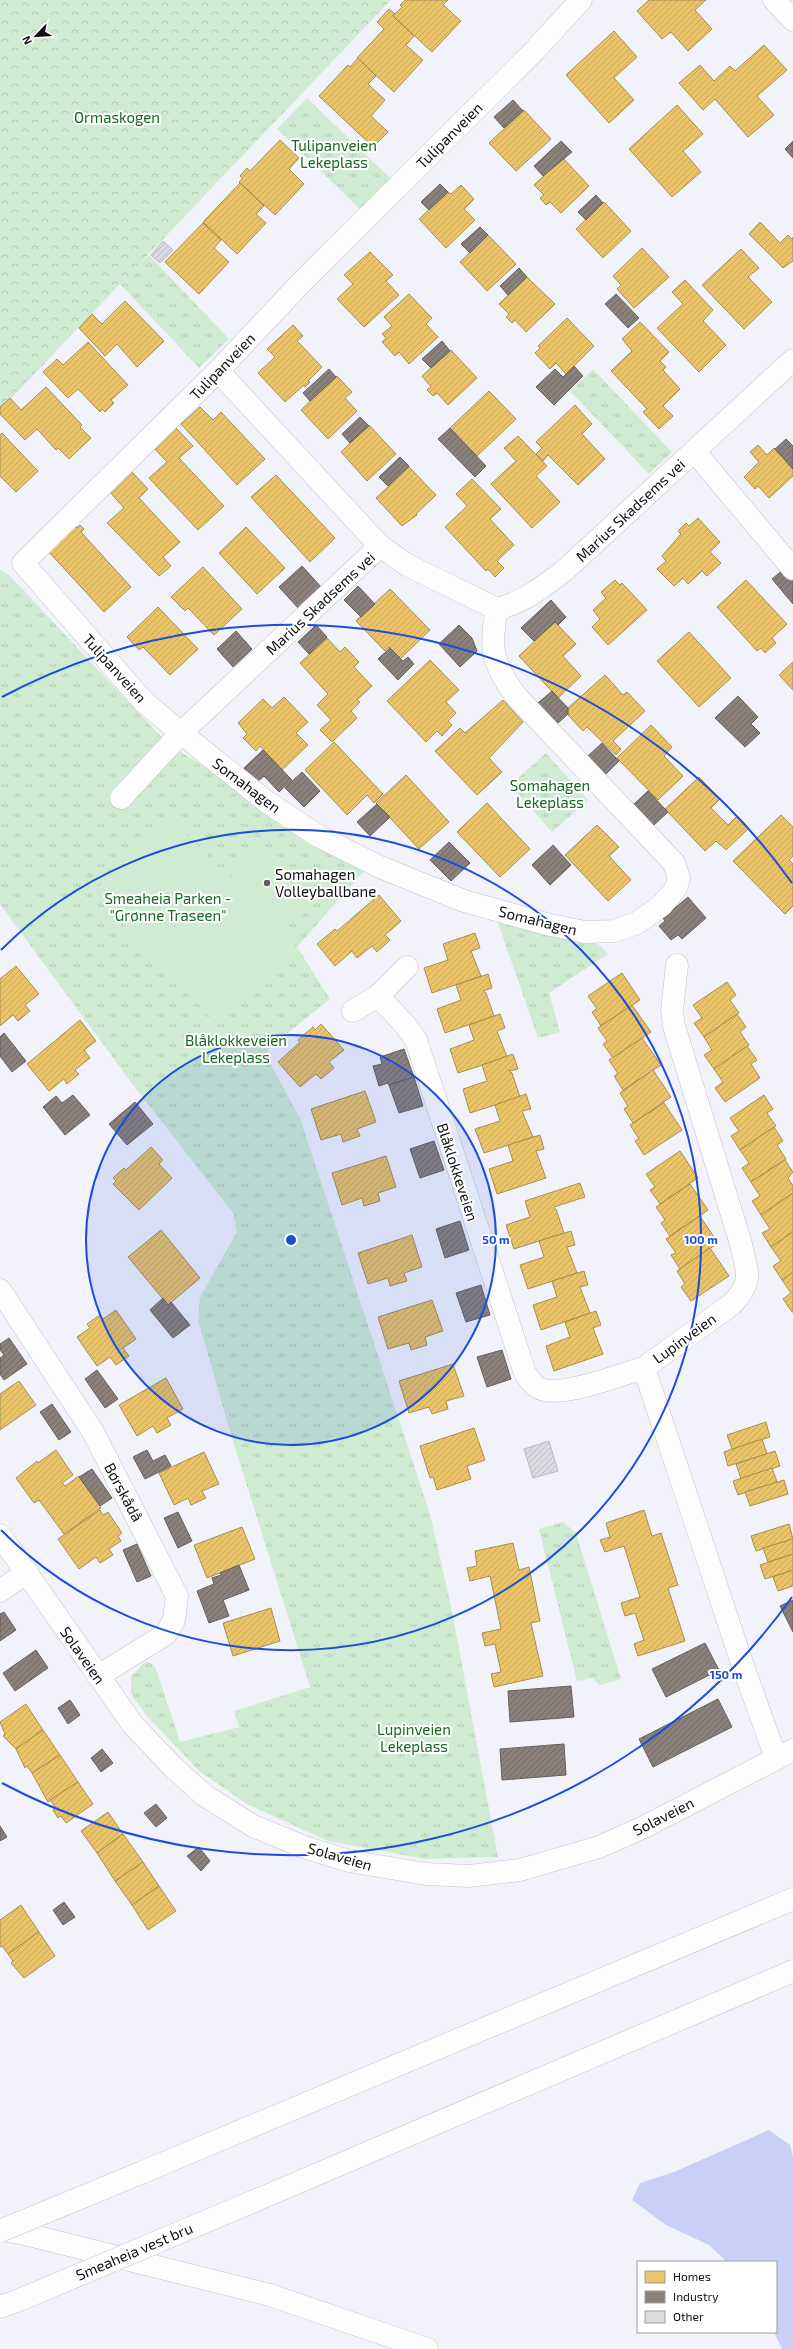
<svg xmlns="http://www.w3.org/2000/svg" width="793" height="2349" font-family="'Exo 2',sans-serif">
<defs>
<pattern id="grass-tufts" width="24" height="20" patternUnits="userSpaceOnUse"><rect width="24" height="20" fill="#cfecd2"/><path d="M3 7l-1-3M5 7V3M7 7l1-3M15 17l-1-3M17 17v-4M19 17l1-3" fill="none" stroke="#b1c9b3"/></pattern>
<pattern id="forest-crowns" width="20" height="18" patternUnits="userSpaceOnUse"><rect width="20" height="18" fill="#cfecd2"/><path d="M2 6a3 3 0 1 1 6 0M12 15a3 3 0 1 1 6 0" fill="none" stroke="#b1c9b3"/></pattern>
<pattern id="homes-hatch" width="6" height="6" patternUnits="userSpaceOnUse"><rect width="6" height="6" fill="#e9c46a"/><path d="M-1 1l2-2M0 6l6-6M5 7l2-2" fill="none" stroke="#c7a75b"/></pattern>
<pattern id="industry-hatch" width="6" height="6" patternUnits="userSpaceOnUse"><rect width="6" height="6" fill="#8a817c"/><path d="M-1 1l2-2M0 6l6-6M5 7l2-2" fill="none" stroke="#6f6864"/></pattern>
<pattern id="building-hatch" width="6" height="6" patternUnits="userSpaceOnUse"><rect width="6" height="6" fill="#dbdbe1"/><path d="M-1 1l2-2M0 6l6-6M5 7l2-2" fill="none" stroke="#bbbbc0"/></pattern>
</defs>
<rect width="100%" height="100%" fill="#f2f3fa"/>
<g fill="url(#grass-tufts)">
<polygon points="307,98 391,179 361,210 277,129"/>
<polygon points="149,255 229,339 199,368 119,283"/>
<polygon points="593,369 672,452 649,474 570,391"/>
<polygon points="0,570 9,575 167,743 365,870 297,947 330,999 268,1049 268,1060 300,1118 430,1514 451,1606 498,1857 425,1859 328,1841 247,1804 199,1771 147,1716 131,1694 131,1676 146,1661 155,1666 180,1742 239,1727 234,1711 310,1687 232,1438 198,1320 200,1297 237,1232 233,1213 130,1081 0,904"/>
<polygon points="546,753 588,800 552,832 510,785"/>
<polygon points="497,920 592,938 608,954 549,993 560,1032 538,1038"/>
<polygon points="563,1522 576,1533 621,1679 600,1685 592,1678 577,1681 539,1529"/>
</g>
<polygon fill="url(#forest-crowns)" points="0,0 391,0 0,410"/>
<g fill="#cfecd2">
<polygon points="172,820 297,947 217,1024 92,892"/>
<polygon points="256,843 307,896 279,923 227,871"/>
</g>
<polygon fill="#c9cff6" points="769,2130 790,2145 793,2157 793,2349 782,2349 774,2332 776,2332 776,2262 727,2262 709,2245 666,2225 632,2200 640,2183 674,2172"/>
<g fill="url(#homes-hatch)" stroke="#a88e50">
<polygon points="405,0 448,0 443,5 461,21 432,52 393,16 402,7 400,5"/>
<polygon points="649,0 706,0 695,10 712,29 688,51 671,32 662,39 637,11"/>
<polygon points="389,9 395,14 393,16 414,36 406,45 423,60 394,92 357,58 384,29 377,22"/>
<polygon points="614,31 637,57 614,78 634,100 609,123 566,75"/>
<polygon points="764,45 787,70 757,96 774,115 748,137 715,99 703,110 679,83 700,65 714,81 730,66 735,71"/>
<polygon points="358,58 376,76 368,84 385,100 371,116 388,132 373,147 319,96 348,65 350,67"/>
<polygon points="677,105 703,134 683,151 701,172 672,197 629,149"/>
<polygon points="524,110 551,139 516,171 489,143"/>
<polygon points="280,140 299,158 289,169 304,184 275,215 239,182 243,178 240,176 247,168 250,171"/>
<polygon points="563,158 589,186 561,213 550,202 546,205 540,198 544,195 534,185"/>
<polygon points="240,183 264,206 256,214 266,223 237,254 203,222"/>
<polygon points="461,185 474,199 464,209 475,220 446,248 419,219 448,192 451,194"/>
<polygon points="604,202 631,231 603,258 576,229"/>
<polygon points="760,222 780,243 788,235 791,239 793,237 793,261 783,268 749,234"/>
<polygon points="203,223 221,240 214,248 229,262 199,294 165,262"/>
<polygon points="488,235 516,264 487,291 460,262"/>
<polygon points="642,248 669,277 634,308 617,289 621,285 613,276"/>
<polygon points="741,249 759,268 748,277 772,302 744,329 702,285"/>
<polygon points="370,252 393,275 386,281 399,295 364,327 337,299 353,284 344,275"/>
<polygon points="527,277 555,304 526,332 515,320 512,323 506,317 509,314 499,304"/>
<polygon points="685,280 713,310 703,321 726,345 699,372 657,328 683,304 672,292"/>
<polygon points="409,294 432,318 426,324 438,337 409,364 399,352 395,356 382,342 386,338 382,334 392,326 384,317"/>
<polygon points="125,301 164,341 137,367 117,344 105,356 79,328 92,314 102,324"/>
<polygon points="567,318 594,346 566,374 556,363 550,369 535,353 540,348 538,346"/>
<polygon points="640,322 669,352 660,361 666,367 663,370 680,389 663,406 673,416 659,429 643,412 647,409 611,371 632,351 622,339"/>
<polygon points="293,325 303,336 297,341 322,367 308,381 310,382 305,387 304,385 285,402 258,373 275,357 267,349"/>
<polygon points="88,342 128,385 111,400 114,403 105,412 102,409 100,412 78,389 68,398 43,372 57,359 63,365"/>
<polygon points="451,350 477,378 448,405 437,393 433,396 427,390 431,387 422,376"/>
<polygon points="337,376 352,392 345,398 357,411 328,439 301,410"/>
<polygon points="46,387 82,425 80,427 91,438 69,459 58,448 56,450 37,429 25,440 0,414 0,407 10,398 21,410"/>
<polygon points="489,391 516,419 477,456 450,428"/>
<polygon points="575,405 592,424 582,434 605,459 578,485 548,455 543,461 536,454 542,448 536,442"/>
<polygon points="200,407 213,420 221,412 265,459 237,485 181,424"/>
<polygon points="369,425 396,454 367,481 341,452"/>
<polygon points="176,428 193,446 179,458 224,506 198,530 149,478 167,462 155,449"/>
<polygon points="2,433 38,471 16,492 0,476 0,435"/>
<polygon points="518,436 547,466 536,476 560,502 532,528 491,484 516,461 504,448"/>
<polygon points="758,445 767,455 774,448 793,469 793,476 769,498 758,486 755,489 744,477 759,462 750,452"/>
<polygon points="409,467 436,495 416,514 417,515 402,526 376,498"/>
<polygon points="131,471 148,489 139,498 180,542 163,557 171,566 159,576 107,523 124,508 109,491"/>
<polygon points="276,475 335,538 310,562 251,497"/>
<polygon points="472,479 501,509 490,519 514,545 497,561 504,568 495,577 488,569 486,571 445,527 467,506 456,494"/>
<polygon points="698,518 720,542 710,552 721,563 707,576 702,571 688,584 683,578 674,586 657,569 666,561 662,556 681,534 678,531 686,523 689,526"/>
<polygon points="75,525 77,528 80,525 84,529 81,532 131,587 104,612 48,551"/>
<polygon points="246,527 285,568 257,594 219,553"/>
<polygon points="203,567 242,609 214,635 188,608 185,611 171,597"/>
<polygon points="615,580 620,585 622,583 647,610 608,645 592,627 600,619 593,610 606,598 601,592"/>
<polygon points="746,580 787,624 772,638 776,643 765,653 761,648 757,651 717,607"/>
<polygon points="390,589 430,630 400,659 389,647 385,651 356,621"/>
<polygon points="158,607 198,649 170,675 143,647 139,650 127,637"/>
<polygon points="555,622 576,644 563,656 581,676 558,698 519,656"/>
<polygon points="689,632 731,678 699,707 657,661"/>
<polygon points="327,638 340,652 345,647 359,662 354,667 372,686 357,700 360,702 351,711 357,718 332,742 320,730 331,720 317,705 328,694 300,663"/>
<polygon points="430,660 459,690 446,702 456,713 448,721 452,725 442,736 437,731 426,742 387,701"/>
<polygon points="793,662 793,690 779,675"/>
<polygon points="605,675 623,695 627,692 645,711 613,741 621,749 616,755 587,727 583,731 568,715 568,708"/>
<polygon points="284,697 308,722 296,733 308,745 282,770 260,746 256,751 243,738 247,734 238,723 263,699 272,708"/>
<polygon points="503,700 523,722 489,758 502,772 477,795 435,751 460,728 465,733"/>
<polygon points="651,725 672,747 664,756 683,776 658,800 617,758"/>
<polygon points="334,742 383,794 374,803 367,795 347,815 305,770"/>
<polygon points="406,775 449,822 419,849 376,803"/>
<polygon points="699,777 720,799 711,808 728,825 736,817 748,829 726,850 716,841 705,851 665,809"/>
<polygon points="487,803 530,849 500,877 457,832"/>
<polygon points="781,815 793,827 793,856 789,860 793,864 793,906 785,914 733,861"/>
<polygon points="597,825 619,847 609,856 631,880 608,901 565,855"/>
<polygon points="379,895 401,921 385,935 390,940 377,952 372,946 357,958 352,951 335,966 317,944 335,929 337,931"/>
<polygon points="475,933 480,948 471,951 481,976 432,993 424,968 448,960 443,944"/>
<polygon points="16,966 39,994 25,1005 30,1011 18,1021 13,1015 0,1026 0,979"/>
<polygon points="622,973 640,1000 601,1026 592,1012 597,1009 588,996"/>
<polygon points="488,974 492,988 483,991 486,993 494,1016 445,1033 437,1009 461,1000 456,985"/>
<polygon points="727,982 736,995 730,1000 739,1013 704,1037 694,1023 702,1018 693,1005"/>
<polygon points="632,1005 651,1032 613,1058 603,1044 607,1041 598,1028"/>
<polygon points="500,1014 505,1028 497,1031 507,1057 458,1073 450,1049 474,1040 469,1025"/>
<polygon points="737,1014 746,1027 740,1032 749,1045 714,1069 704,1055 712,1050 704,1037"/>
<polygon points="80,1020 96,1041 84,1050 90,1058 75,1070 79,1074 67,1084 64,1079 49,1091 27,1064"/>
<polygon points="321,1024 344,1050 329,1062 334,1068 321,1079 316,1074 300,1087 278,1062 300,1042 298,1040 313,1027 315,1030"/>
<polygon points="642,1038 661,1065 623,1090 614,1076 618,1074 609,1060"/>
<polygon points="747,1046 757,1060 751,1064 760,1078 725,1102 715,1088 723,1082 714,1069"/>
<polygon points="513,1054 518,1069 509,1071 512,1073 520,1097 470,1113 463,1089 487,1081 482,1065"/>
<polygon points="653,1070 671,1097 633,1123 624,1109 628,1106 620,1093"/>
<polygon points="365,1091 376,1122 357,1129 360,1136 343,1142 341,1134 321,1140 311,1109"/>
<polygon points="526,1094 531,1109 522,1111 533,1137 484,1153 475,1129 500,1121 495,1105"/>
<polygon points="764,1095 773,1109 767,1113 776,1126 740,1150 731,1136 739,1131 730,1118"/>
<polygon points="664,1103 682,1130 644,1155 635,1141 639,1139 630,1125"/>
<polygon points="774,1127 783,1141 777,1145 786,1159 751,1182 742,1168 749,1163 740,1150"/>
<polygon points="540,1135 544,1149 536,1151 546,1178 497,1194 489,1169 513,1161 508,1145"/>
<polygon points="151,1147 163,1160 159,1164 172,1178 139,1210 113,1184 116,1181 113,1178 124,1168 126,1170"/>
<polygon points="680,1151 698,1178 660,1204 650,1190 655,1187 646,1174"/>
<polygon points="386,1156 396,1187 378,1193 380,1201 364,1206 362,1198 342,1205 332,1173"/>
<polygon points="785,1160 793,1172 788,1178 793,1186 793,1193 761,1215 752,1201 760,1196 751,1182"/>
<polygon points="580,1183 585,1197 554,1207 554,1209 556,1209 564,1233 514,1249 506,1225 530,1217 525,1201"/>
<polygon points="690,1184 708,1210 670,1236 661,1223 665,1220 656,1207"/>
<polygon points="793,1193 793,1232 771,1247 762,1233 770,1229 761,1215"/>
<polygon points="700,1216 718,1243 680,1269 671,1255 676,1253 666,1239"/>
<polygon points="161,1230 200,1278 168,1305 128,1257"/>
<polygon points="571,1231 575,1245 567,1247 577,1273 528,1289 520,1265 544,1257 539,1241"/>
<polygon points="793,1232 793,1272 782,1280 773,1266 781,1261 771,1247"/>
<polygon points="412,1235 422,1267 404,1273 407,1281 390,1286 388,1278 368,1284 358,1253"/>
<polygon points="710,1248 729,1276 691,1301 681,1287 685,1284 677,1271"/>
<polygon points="584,1271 588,1285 580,1287 590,1313 541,1330 533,1305 557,1297 552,1281"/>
<polygon points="793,1272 793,1312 792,1312 783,1299 791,1293 782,1280"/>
<polygon points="432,1300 443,1331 425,1337 427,1345 411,1350 409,1343 388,1349 378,1317"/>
<polygon points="116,1310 136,1339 123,1348 129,1356 116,1365 110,1357 97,1366 77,1337 90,1328 87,1324 100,1315 103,1319"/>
<polygon points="596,1311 601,1325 593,1328 603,1354 554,1371 546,1346 570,1337 565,1322"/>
<polygon points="453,1364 464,1396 446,1401 448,1409 432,1414 429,1407 409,1413 399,1381"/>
<polygon points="166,1378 183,1409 167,1418 171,1425 157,1433 153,1426 137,1436 119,1405"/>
<polygon points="19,1381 36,1405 0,1430 0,1394"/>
<polygon points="766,1422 770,1437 732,1449 727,1435"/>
<polygon points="474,1428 485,1460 467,1466 471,1479 437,1490 433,1477 430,1478 420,1446"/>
<polygon points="762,1439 767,1454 728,1466 724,1452"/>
<polygon points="56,1450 73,1475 62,1483 65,1486 79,1476 101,1508 64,1534 39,1500 34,1503 16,1478 37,1461 38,1463"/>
<polygon points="775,1451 780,1466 741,1479 736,1464"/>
<polygon points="204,1452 219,1484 202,1491 206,1498 191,1505 188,1498 174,1505 159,1473"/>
<polygon points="772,1468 777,1482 738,1495 733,1481"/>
<polygon points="784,1480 788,1494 750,1506 745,1492"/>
<polygon points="100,1510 103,1515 108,1512 122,1533 118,1536 121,1541 109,1549 113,1555 100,1563 96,1557 79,1569 58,1539"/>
<polygon points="644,1510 652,1536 661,1533 678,1585 668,1588 685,1641 638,1656 634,1644 644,1640 635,1613 625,1616 621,1603 640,1597 624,1546 605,1552 600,1540 610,1537 606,1523"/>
<polygon points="789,1524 793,1539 756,1551 751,1536"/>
<polygon points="242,1527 255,1559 207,1578 194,1545"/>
<polygon points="793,1539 793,1554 768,1562 763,1548"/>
<polygon points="513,1543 519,1570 529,1567 540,1621 531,1623 543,1676 494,1687 491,1674 501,1672 495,1644 485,1646 482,1633 501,1629 490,1576 470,1581 467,1568 477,1566 475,1551"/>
<polygon points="793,1554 793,1570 765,1579 760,1565"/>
<polygon points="793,1570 793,1586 778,1591 773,1577"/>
<polygon points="271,1608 280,1641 233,1656 223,1623"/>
<polygon points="26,1704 43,1730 16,1749 3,1736 5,1734 0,1722"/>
<polygon points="43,1730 60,1755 32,1773 27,1766 25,1768 16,1749"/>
<polygon points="60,1755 78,1782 48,1802 32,1773"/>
<polygon points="78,1782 93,1804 66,1823 61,1816 58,1818 53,1810 56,1808 50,1800"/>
<polygon points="108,1812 123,1834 97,1853 81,1831"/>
<polygon points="123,1834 143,1862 115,1881 97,1853"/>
<polygon points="143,1862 159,1886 132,1905 115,1881"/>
<polygon points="159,1886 176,1911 148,1930 132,1905"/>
<polygon points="21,1905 39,1932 8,1954 2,1946 0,1947 0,1920"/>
<polygon points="39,1932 55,1956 24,1978 11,1963 13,1961 8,1954"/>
</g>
<g fill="url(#industry-hatch)" stroke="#655f5d">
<polygon points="513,100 523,111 504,128 494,117"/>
<polygon points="561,141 572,152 543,176 534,166"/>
<polygon points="793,141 793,158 785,149"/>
<polygon points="440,184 448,192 429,210 421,202"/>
<polygon points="596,195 603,203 586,220 578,212"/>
<polygon points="480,227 488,235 470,253 461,244"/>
<polygon points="519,268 527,277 508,295 500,286"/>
<polygon points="616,294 639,318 628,328 605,304"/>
<polygon points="442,341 450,351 431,368 422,359"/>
<polygon points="574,366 583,376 554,405 536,387 555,369 563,377"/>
<polygon points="329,369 336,377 310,401 303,393"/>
<polygon points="360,417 369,426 350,443 342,434"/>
<polygon points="450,428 486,466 475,477 438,439"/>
<polygon points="786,439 793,446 793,469 775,449"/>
<polygon points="400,457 409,466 388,486 379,477"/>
<polygon points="302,566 322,588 299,609 279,587"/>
<polygon points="784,569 793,580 793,604 772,579"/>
<polygon points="358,586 375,604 361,617 344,600"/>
<polygon points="551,600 566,617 558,625 555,622 534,641 521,628"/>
<polygon points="316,625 327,637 309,654 298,642"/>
<polygon points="459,625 472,638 477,651 460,667 439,644"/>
<polygon points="236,631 252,649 233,667 217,649"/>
<polygon points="390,648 403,661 408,657 414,664 398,680 378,659"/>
<polygon points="552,691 568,708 568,714 557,724 538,703"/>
<polygon points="738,696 758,717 751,724 760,733 745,747 715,718"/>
<polygon points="602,743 619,761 606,774 588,756"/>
<polygon points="263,750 292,780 279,792 264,776 257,782 244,768"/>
<polygon points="302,772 320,791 304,807 285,788"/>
<polygon points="648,791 668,812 654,825 634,804"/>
<polygon points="377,804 390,817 370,836 357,822"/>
<polygon points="449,842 470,863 451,881 430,860"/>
<polygon points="553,845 571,865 550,885 532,865"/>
<polygon points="688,897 706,918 682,939 678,935 671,940 659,926 665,921 663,918"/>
<polygon points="4,1033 26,1061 12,1072 0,1056 0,1037"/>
<polygon points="404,1049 414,1077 389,1085 388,1083 379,1086 373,1066 382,1064 380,1057"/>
<polygon points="414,1077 423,1106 399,1113 389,1085"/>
<polygon points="73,1095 90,1115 65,1135 43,1107 56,1096 62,1103"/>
<polygon points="135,1102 153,1124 127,1145 109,1124"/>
<polygon points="434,1141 444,1170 420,1178 410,1149"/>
<polygon points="460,1221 469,1250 445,1258 436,1229"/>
<polygon points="481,1285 490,1315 466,1322 456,1293"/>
<polygon points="163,1298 168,1305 171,1302 190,1325 173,1338 150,1310"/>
<polygon points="9,1338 27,1364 4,1380 0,1374 0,1358 4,1355 0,1350 0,1344"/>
<polygon points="502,1350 511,1379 487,1387 477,1357"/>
<polygon points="97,1370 118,1399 105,1408 85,1379"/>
<polygon points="52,1404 71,1432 59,1440 40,1412"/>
<polygon points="147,1450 153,1461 165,1455 171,1466 145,1479 133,1457"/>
<polygon points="92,1469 112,1498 100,1506 79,1477"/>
<polygon points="178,1512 192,1541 178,1548 164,1518"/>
<polygon points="137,1544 151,1576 137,1582 123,1550"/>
<polygon points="239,1565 249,1590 223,1600 229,1616 209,1623 197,1591 214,1584 212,1578 221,1575 220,1573"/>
<polygon points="793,1600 793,1632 780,1606"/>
<polygon points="4,1612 16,1630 0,1641 0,1614"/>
<polygon points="705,1643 719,1670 666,1697 652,1669"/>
<polygon points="36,1650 48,1668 15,1691 3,1673"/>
<polygon points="571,1686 574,1717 510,1722 508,1691"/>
<polygon points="718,1699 732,1727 653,1767 639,1739"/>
<polygon points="70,1700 80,1715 68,1724 58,1708"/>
<polygon points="564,1744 566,1775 502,1780 500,1749"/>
<polygon points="102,1749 113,1763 101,1772 91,1758"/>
<polygon points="156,1804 167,1818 156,1827 144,1813"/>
<polygon points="0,1826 7,1837 0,1841"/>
<polygon points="199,1847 210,1861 201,1871 187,1856"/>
<polygon points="64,1902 75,1917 63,1925 53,1910"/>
</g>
<g fill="url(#building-hatch)" stroke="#b9babf">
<polygon points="163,241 173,250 160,263 151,255"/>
<polygon points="549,1441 558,1471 533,1478 524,1449"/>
</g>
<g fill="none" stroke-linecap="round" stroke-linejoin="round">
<defs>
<g id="minor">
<polyline points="774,0 793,20"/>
<polyline points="218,371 380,546"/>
<polyline points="694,451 793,569"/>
<path d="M497,609C489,649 492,663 516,696L674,863L679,878L676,888L662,905L637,923L614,931L585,932L550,925L464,901L380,867L318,836L267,802L181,733L144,702L23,563L218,371L300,284L535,50L581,0"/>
<path d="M121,798L181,733L380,546L407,565L497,609C524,602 543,587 565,570L793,360"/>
<path d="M677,965L672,1010L674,1026L741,1244C747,1272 754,1281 732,1304L644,1368L745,1672L776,1758"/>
<path d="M378,996L406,1026L416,1040L525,1373C528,1377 532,1384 537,1387C556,1401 621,1374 644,1368"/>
<polyline points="353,1011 378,996 407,967"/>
<polyline points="0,1290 93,1432 177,1596 174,1620 166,1634 98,1676"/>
<polyline points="0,1535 133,1725 173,1767 204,1795 253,1826 304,1847 349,1861 426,1874 469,1876 520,1870 599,1847 644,1827 793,1750"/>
<polyline points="0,1591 27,1572"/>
</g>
<g id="motorway">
<polyline points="143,2172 793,1899"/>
<polyline points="252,2202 793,1971"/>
<polyline points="0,2230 21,2233 270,2295 427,2349"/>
<polyline points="0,2307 17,2301"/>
</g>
</defs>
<use href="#minor" stroke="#c2c3c8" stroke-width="23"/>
<use href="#motorway" stroke="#c2c3c8" stroke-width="23"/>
<use href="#minor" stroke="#fdfdfe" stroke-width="22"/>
<use href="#motorway" stroke="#fdfdfe" stroke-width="22"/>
<defs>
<g id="motorway-bridge">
<polyline points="0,2231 143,2172"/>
<polyline points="17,2301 252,2202"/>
</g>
</defs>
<use href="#motorway-bridge" stroke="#c2c3c8" stroke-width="23" stroke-linecap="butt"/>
<use href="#motorway-bridge" stroke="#fdfdfe" stroke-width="22"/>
</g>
<circle cx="291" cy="1240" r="205" fill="#1d4ed8" fill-opacity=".12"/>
<g fill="none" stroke="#1d4ed8" stroke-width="2">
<circle cx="291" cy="1240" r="205"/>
<path d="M1 950A410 410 0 1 1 1 1530"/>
<path d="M792 1597A615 615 0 0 1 2 1783M2 697A615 615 0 0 1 792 883"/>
</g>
<circle fill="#5e5f64" stroke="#fff" stroke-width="1.5" cx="267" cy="883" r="4"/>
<g text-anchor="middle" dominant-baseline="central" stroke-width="4" stroke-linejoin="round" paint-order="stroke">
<g font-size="15" fill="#1b6621" stroke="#fff">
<text x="117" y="117">Ormaskogen</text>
<text x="334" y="145">Tulipanveien<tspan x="334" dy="17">Lekeplass</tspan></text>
<text x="550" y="785">Somahagen<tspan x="550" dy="17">Lekeplass</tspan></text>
<text x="168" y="898">Smeaheia Parken -<tspan x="168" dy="17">"Grønne Traseen"</tspan></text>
<text x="236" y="1040">Blåklokkeveien<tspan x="236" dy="17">Lekeplass</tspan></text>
<text x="414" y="1729">Lupinveien<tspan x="414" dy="17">Lekeplass</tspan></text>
</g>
<g font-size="15" fill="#0f1014" stroke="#fff">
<text transform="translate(449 135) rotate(-45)">Tulipanveien</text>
<text transform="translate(222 366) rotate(-46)">Tulipanveien</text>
<text transform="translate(630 510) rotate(-43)">Marius Skadsems vei</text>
<text transform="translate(320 603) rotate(-43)">Marius Skadsems vei</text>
<text transform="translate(115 668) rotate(48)">Tulipanveien</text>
<text transform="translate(247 785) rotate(37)">Somahagen</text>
<text transform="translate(538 920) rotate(14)">Somahagen</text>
<text transform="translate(458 1172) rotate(72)">Blåklokkeveien</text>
<text transform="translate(684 1338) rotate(-36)">Lupinveien</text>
<text transform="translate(124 1492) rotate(62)">Børskådå</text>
<text transform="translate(83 1655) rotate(55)">Solaveien</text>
<text transform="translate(663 1816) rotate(-27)">Solaveien</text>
<text transform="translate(340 1856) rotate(16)">Solaveien</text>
<text transform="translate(134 2251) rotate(-23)">Smeaheia vest bru</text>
</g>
<g font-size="15" fill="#0f1014" stroke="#fff" text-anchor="start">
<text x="275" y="874">Somahagen<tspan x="275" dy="17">Volleyballbane</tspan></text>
</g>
</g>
<circle cx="291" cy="1240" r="6" fill="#1d4ed8" stroke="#fff" stroke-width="2"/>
<g font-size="12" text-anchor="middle" font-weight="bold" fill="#1d4ed8" stroke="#fff" stroke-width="4" stroke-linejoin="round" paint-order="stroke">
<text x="496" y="1244">50 m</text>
<text x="701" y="1244">100 m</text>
<text x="726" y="1679">150 m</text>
</g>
<rect x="637" y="2261" width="140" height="72" fill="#ffffff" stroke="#9f9fa1"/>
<rect x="645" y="2271" width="20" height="12" fill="#e9c46a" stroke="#9f9fa1"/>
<text x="673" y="2281" font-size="12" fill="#0f1014">Homes</text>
<rect x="645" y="2291" width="20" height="12" fill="#8a817c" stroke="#9f9fa1"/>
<text x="673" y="2301" font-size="12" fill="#0f1014">Industry</text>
<rect x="645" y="2311" width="20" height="12" fill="#dbdbe1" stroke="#9f9fa1"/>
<text x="673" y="2321" font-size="12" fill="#0f1014">Other</text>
<g transform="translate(36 36) rotate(245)" stroke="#ffffff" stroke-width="3" paint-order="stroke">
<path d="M0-3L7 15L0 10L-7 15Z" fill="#0f1014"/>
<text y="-6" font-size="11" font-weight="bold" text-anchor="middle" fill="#0f1014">N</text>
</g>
</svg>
